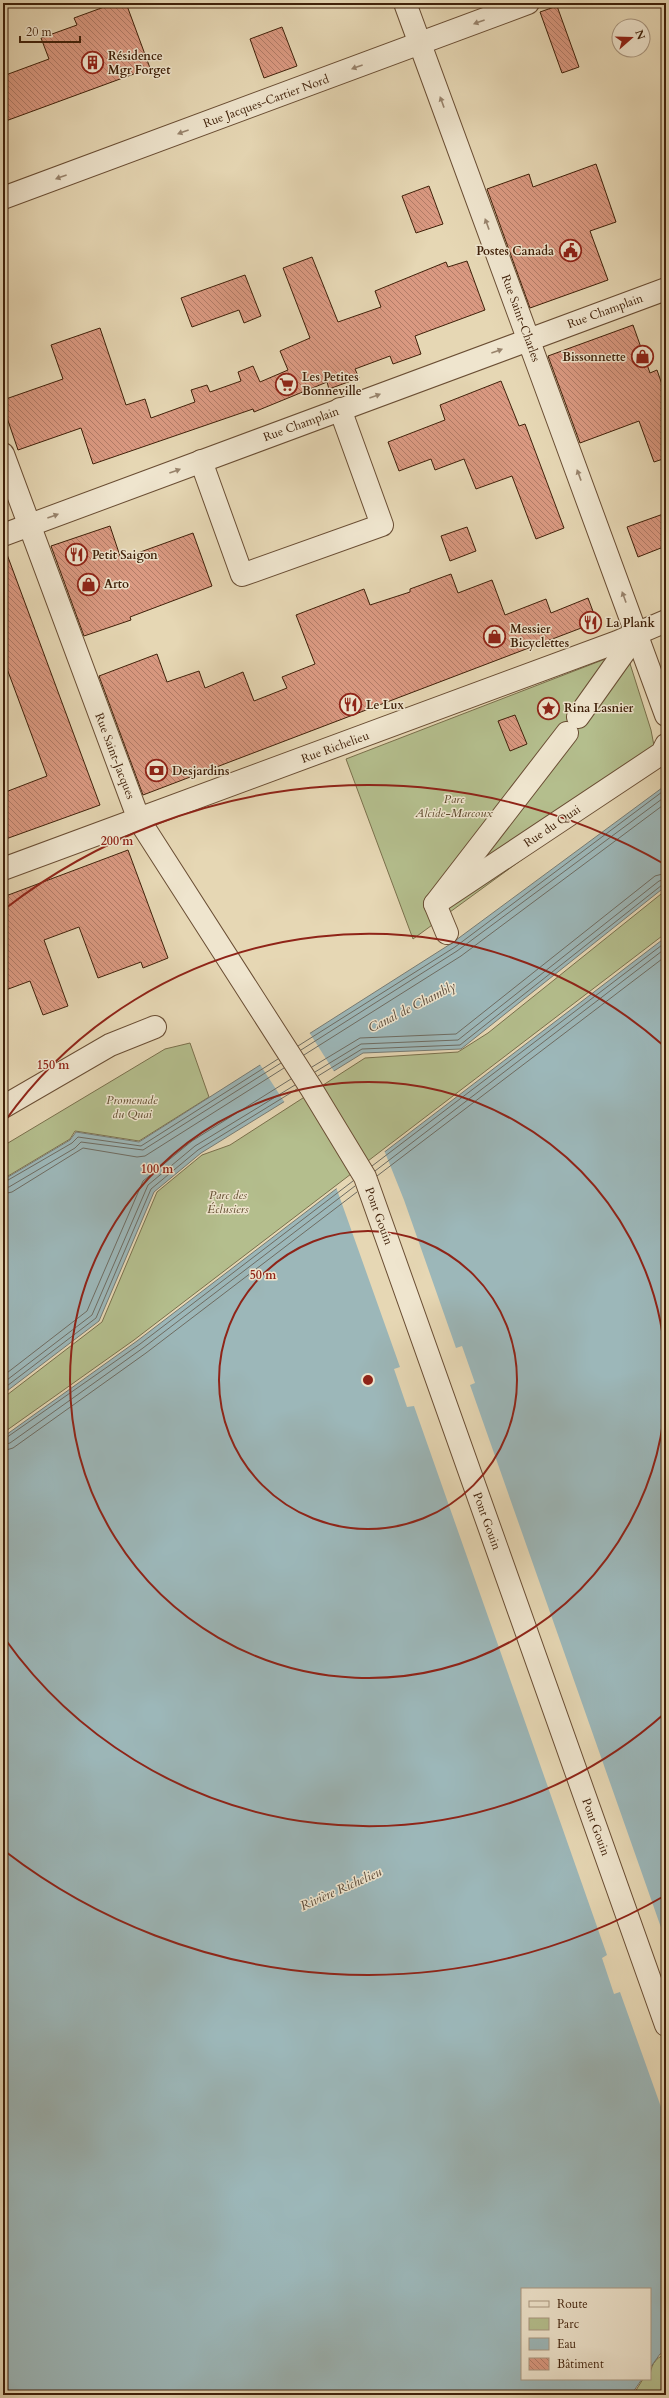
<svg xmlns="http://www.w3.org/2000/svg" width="669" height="2398" font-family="Cardo,serif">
<defs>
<pattern id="building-back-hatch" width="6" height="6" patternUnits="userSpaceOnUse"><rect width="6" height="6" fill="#da9981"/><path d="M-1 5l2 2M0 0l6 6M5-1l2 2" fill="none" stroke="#b27c68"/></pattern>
</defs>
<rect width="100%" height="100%" fill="#e6d7b4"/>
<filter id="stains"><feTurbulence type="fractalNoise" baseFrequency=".005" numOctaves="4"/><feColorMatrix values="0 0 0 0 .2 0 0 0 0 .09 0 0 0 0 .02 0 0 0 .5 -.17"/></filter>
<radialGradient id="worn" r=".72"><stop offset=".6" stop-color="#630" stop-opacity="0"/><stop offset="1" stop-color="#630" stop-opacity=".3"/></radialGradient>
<g fill="#b4be8d" stroke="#7a704c">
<polygon points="626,651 651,730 655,751 646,769 413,939 346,759"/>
<polygon points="666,890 666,933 134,1340 3,1433 3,1398 102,1322 157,1192 202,1155 230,1145 365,1058 458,1052 488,1033"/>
<polygon points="190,1043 209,1097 139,1141 75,1131 70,1139 3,1179 3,1146 165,1049"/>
<path d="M666,2354V2395H633L643,2379H650C650,2367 654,2358 666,2354Z"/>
</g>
<g fill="#9cb7b9" stroke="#777b73">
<polygon points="666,785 666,886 461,1049 363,1053 201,1153 154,1192 99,1321 3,1394 3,1180 70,1140 76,1132 139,1142 452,943"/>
<polygon points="666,937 666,2353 660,2354 650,2368 650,2289 522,2289 522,2379 642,2379 631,2395 3,2395 3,1437 137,1341"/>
</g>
<g fill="#e6d7b4">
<polygon points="309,1032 335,1073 285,1103 259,1063"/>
<polygon points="384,1150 404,1200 456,1348 462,1346 475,1383 470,1385 664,1936 666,1936 666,2121 620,1992 614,1994 602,1958 607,1955 414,1406 407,1407 394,1369 400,1367 336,1187"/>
</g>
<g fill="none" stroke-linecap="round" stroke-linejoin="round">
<g stroke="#6e6c62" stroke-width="1">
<polyline points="298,1046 455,947 666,789"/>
<polyline points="301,1050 457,951 666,796"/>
<polyline points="304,1055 461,956 666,803"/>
<polyline points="312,1067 360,1038 456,1034 655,876 666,873"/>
<polyline points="315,1072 361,1044 458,1040 659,881 666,879"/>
<polyline points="318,1076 362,1049 460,1045 662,885 666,884"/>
<polyline points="372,1166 666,942"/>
<polyline points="375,1171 666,948"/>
<polyline points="377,1176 666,956"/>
<polyline points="3,1183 72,1143 78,1137 141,1146 278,1059"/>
<polyline points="3,1188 9,1187 75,1148 81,1142 143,1150 281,1063"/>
<polyline points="3,1194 12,1192 83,1148 137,1157 145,1156 284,1068"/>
<polyline points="3,1376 87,1311 143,1181 192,1141 291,1079"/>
<polyline points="3,1383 92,1315 148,1185 195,1146 295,1085"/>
<polyline points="3,1389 96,1318 151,1189 198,1150 297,1089"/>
<polyline points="3,1440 140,1344 353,1181"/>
<polyline points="3,1445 10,1443 143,1348 355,1186"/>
<polyline points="3,1451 13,1448 146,1353 357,1192"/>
</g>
</g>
<g fill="url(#building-back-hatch)" stroke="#40210a">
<polygon points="115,3 126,3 150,68 3,122 3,76 49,59 41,38 77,25 74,18"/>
<polygon points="557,6 579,67 562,73 540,12"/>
<polygon points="282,27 297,66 264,78 250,39"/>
<polygon points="596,164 616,222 590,231 608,280 530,308 487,189 529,174 533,187"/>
<polygon points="429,186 443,224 416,233 402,196"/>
<polygon points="312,257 338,322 381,307 375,291 446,262 448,267 467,261 485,310 415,336 421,354 393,364 390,356 355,369 359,378 329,389 327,382 254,412 253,409 93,464 81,428 18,450 3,406 3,400 63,379 51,345 100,328 126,405 145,399 151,418 195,402 191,390 207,385 210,392 241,381 238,372 253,366 260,382 288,370 280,351 310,338 283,268"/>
<polygon points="245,275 261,316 244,323 239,310 192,327 181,298"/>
<polygon points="633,325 650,373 657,370 666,396 666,458 654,462 639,421 580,443 548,356"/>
<polygon points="501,381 519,426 525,424 564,528 536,539 512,476 476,489 464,459 435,470 431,459 399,471 388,442 445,420 440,405"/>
<polygon points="666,513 666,546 638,557 627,527"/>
<polygon points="110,526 121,559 193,533 212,586 130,617 131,620 84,636 51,546"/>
<polygon points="467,527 476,551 450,561 441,536"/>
<polygon points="5,549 100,805 3,840 3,793 47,776 3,658"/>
<polygon points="451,574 458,593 492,580 505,615 546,599 551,613 588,598 597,622 143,795 99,676 157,654 167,682 199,671 205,688 243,672 254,701 287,688 282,677 315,664 296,615 364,589 370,605 410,592 410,589"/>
<polygon points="515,715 527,744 510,751 498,721"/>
<polygon points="128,850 168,958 143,968 141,962 98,978 79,927 44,940 68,1006 43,1015 30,981 3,991 3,897"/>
</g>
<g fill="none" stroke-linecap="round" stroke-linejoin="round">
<defs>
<g id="minor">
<polyline points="405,3 666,715"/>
<polyline points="3,198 528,3"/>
<polyline points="3,454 139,820 311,1088 365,1177 666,2025"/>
<polyline points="201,461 242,575 382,525 340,409"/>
<polyline points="3,535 666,289"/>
<polyline points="578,717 637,634"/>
<polyline points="3,869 617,642 666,621"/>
<polyline points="435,904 662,753 666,745"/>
<polyline points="447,933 435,904 567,733"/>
<polyline points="3,1107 110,1045 155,1027"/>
</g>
</defs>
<use href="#minor" stroke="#6a4e34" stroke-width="24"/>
<use href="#minor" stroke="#efe5ce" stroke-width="22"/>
</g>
<defs><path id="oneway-solid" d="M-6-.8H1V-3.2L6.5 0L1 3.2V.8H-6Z"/></defs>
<g fill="#98836c">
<use href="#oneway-solid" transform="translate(479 22) rotate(160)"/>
<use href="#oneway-solid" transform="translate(357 67) rotate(160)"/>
<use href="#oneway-solid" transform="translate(442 102) rotate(-110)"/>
<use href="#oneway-solid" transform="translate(183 132) rotate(160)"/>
<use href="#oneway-solid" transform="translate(61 177) rotate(160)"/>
<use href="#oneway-solid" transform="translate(487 224) rotate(-110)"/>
<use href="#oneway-solid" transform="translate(497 351) rotate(-20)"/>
<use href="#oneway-solid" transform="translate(375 396) rotate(-20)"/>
<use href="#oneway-solid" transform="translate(175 471) rotate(-20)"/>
<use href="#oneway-solid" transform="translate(579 475) rotate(-110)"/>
<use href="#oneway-solid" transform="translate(53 516) rotate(-20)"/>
<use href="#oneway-solid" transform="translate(624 597) rotate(-110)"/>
</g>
<g fill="none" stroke="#8f2418" stroke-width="2">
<circle cx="368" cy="1380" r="149"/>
<path d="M666 1383A298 298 0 1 1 666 1377"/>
<path d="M664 1714A446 446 0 0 1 5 1639M5 1121A446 446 0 0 1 664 1046"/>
<path d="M666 1895A595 595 0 0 1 6 1852M6 908A595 595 0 0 1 666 865"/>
</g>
<defs>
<symbol id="building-ring" viewBox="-11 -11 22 22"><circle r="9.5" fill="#efe5ce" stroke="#8f2418" stroke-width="1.5"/><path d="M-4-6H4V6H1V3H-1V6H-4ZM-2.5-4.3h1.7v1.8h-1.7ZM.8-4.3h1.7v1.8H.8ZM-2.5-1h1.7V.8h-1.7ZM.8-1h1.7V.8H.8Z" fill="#8f2418"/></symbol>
<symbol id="civic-ring" viewBox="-11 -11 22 22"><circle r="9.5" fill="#efe5ce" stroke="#8f2418" stroke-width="1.5"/><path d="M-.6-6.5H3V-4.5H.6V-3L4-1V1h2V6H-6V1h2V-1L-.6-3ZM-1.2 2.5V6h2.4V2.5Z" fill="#8f2418"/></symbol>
<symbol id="shop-ring" viewBox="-11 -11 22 22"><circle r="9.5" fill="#efe5ce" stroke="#8f2418" stroke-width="1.5"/><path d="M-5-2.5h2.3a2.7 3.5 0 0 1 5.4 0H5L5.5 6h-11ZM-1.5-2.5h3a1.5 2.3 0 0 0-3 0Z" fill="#8f2418"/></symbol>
<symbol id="supermarket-ring" viewBox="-11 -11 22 22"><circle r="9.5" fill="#efe5ce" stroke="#8f2418" stroke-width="1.5"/><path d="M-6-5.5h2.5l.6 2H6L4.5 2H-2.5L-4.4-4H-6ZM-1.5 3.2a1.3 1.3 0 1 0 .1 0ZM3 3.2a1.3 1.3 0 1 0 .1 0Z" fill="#8f2418"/></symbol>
<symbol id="restaurant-ring" viewBox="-11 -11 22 22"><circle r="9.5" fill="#efe5ce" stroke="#8f2418" stroke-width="1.5"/><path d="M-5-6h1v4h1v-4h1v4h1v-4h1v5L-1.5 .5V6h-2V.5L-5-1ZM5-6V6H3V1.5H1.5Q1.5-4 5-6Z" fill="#8f2418"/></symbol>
<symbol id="sight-ring" viewBox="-11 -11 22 22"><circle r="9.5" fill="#efe5ce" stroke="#8f2418" stroke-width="1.5"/><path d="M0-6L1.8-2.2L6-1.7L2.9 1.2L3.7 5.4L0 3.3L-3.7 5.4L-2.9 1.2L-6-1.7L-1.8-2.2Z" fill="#8f2418"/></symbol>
<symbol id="bank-ring" viewBox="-11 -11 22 22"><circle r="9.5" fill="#efe5ce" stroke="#8f2418" stroke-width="1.5"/><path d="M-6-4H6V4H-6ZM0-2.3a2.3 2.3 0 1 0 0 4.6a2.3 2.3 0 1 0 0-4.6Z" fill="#8f2418"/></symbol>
</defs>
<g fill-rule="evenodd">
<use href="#building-ring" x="80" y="50" width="25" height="25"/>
<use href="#civic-ring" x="558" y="238" width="25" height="25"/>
<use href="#shop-ring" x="630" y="344" width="25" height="25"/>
<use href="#supermarket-ring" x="274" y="372" width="25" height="25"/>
<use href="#restaurant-ring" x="64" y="542" width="25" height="25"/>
<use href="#shop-ring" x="76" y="572" width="25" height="25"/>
<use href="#restaurant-ring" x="578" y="610" width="25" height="25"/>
<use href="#shop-ring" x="482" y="624" width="25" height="25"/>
<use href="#restaurant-ring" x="338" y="692" width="25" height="25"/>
<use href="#sight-ring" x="536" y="696" width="25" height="25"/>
<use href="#bank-ring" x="144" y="758" width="25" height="25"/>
</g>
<g text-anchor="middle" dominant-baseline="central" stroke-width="3" stroke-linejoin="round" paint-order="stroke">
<g font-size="12" font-weight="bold" fill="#40210a" stroke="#efe5ce" text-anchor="start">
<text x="108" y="56">Résidence<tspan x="108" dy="14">Mgr Forget</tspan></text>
<text x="554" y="251" text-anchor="end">Postes Canada</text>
<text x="626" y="357" text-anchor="end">Bissonnette</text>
<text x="302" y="377">Les Petites<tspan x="302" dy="14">Bonneville</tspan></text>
<text x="92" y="555">Petit Saigon</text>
<text x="104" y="584">Arto</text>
<text x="606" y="623">La Plank</text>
<text x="510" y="629">Messier<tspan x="510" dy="14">Bicyclettes</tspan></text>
<text x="366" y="705">Le Lux</text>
<text x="564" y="708">Rina Lasnier</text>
<text x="172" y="771">Desjardins</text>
</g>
<g font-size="12" fill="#40210a" stroke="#efe5ce">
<text transform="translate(266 101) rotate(-20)">Rue Jacques-Cartier Nord</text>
<text transform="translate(605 311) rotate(-20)">Rue Champlain</text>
<text transform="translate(521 318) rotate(70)">Rue Saint-Charles</text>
<text transform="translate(301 424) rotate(-20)">Rue Champlain</text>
<text transform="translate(335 747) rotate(-20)">Rue Richelieu</text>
<text transform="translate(115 756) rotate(69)">Rue Saint-Jacques</text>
<text transform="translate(552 826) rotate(-34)">Rue du Quai</text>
<text transform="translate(379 1216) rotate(70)">Pont Gouin</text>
<text transform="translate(487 1521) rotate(70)">Pont Gouin</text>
<text transform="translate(596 1827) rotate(70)">Pont Gouin</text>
</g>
<g font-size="12" font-style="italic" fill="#5d482b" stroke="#efe5ce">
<text x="454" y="799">Parc<tspan x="454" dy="14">Alcide-Marcoux</tspan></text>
<text x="132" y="1100">Promenade<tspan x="132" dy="14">du Quai</tspan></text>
<text x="228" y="1195">Parc des<tspan x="228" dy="14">Éclusiers</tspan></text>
</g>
<g font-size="13" font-style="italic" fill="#574636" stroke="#efe5ce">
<text transform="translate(412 1007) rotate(-27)">Canal de Chambly</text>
<text transform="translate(341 1889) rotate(-24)">Rivière Richelieu</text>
</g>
</g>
<circle cx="368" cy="1380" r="6" fill="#8f2418" stroke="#efe5ce" stroke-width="2"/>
<g font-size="12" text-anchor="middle" font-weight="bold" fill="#8f2418" stroke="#efe5ce" stroke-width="3" stroke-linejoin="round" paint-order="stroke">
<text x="117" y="845">200 m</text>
<text x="53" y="1069">150 m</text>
<text x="157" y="1173">100 m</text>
<text x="263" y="1279">50 m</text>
</g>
<rect width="669" height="2398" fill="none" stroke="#e6d7b4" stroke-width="16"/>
<rect x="4" y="4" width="661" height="2390" fill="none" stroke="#40210a" stroke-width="2"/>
<rect x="8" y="8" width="653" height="2382" fill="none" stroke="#40210a"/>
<rect x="521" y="2288" width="130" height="92" fill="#efe5ce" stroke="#a99780"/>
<rect x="529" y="2301" width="20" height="6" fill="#efe5ce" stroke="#a99780"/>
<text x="557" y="2308" font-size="12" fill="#40210a">Route</text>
<rect x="529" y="2318" width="20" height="12" fill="#b4be8d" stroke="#a99780"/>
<text x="557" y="2328" font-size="12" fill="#40210a">Parc</text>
<rect x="529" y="2338" width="20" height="12" fill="#9cb7b9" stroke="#a99780"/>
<text x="557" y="2348" font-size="12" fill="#40210a">Eau</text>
<rect x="529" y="2358" width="20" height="12" fill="url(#building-back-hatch)" stroke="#a99780"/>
<text x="557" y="2368" font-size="12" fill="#40210a">Bâtiment</text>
<g transform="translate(631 38) rotate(70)"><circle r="19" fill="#efe5ce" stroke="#a99780"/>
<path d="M0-3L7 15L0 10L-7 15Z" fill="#8f2418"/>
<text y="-6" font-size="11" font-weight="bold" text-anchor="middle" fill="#40210a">N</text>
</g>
<path d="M20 36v6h60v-6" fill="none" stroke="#40210a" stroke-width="2"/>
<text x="26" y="36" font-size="12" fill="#40210a" stroke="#efe5ce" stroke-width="3" paint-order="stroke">20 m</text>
<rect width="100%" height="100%" filter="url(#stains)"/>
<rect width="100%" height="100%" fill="url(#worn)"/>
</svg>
